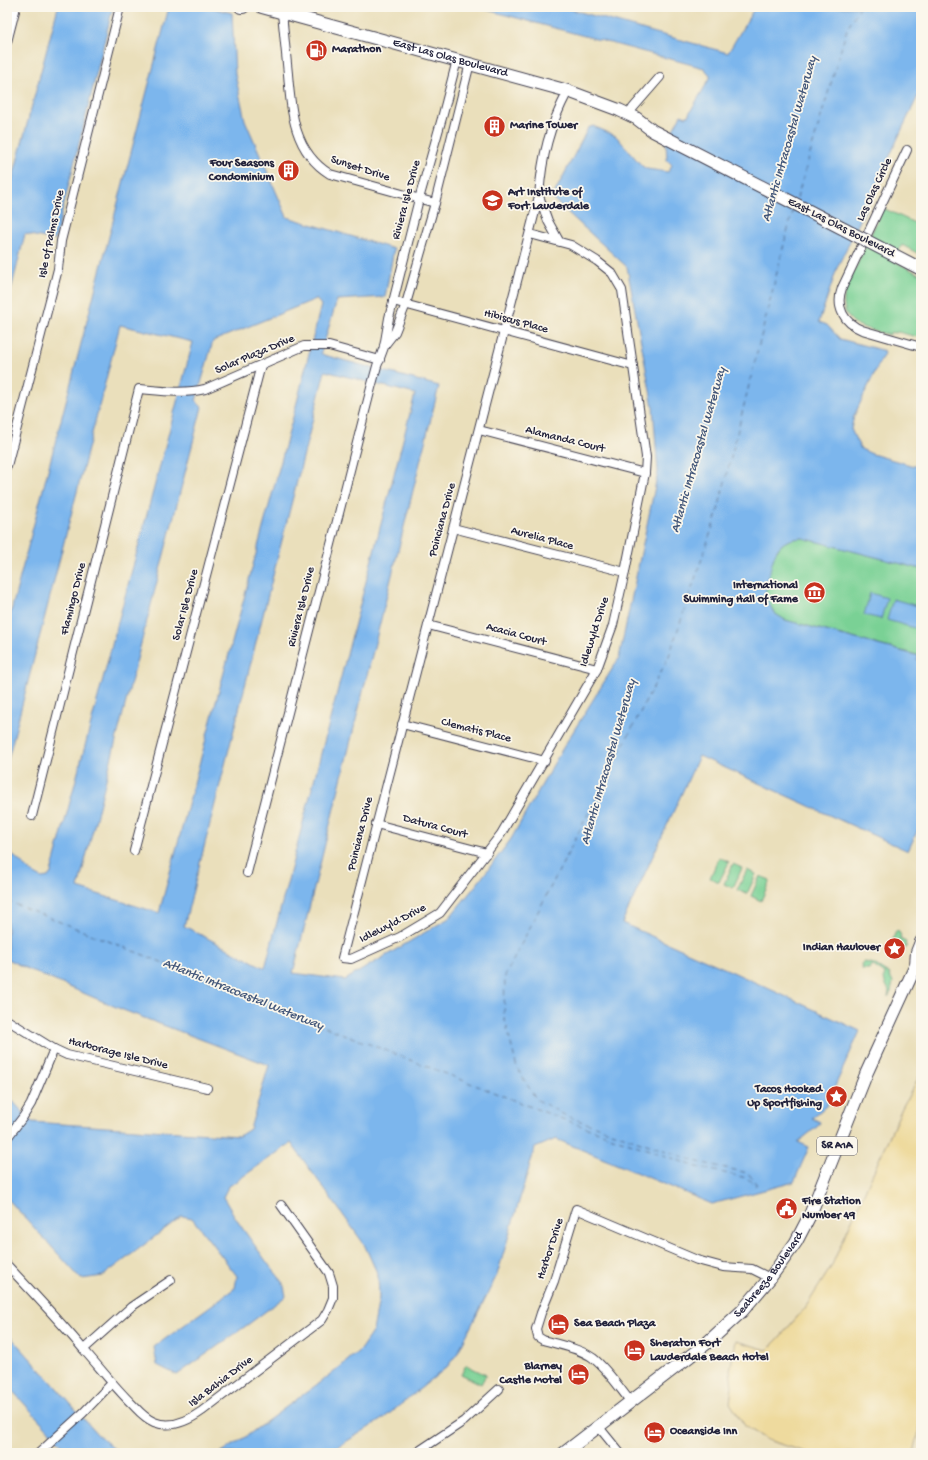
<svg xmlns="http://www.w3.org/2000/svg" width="928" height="1460" font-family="'Gochi Hand',sans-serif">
<rect width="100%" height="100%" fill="#fbf7ec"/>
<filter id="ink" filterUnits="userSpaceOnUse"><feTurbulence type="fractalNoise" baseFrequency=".025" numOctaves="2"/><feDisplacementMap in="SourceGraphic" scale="8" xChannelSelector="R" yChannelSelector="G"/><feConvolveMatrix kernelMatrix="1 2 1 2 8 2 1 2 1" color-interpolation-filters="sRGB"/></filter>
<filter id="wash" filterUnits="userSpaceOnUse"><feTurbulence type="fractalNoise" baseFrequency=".012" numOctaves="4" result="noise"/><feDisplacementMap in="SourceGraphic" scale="16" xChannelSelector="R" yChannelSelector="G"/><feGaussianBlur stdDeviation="0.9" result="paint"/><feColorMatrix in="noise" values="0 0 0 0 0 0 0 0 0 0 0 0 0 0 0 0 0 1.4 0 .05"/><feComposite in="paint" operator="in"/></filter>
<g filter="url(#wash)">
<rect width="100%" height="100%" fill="#eadfbb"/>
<g fill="#7ad195" stroke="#4e7a68">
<path d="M883,208L921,226V255L902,245L894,261L921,275V338L898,332L894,333L890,332V335C863,328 838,325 845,291Z"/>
<path d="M795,538H803L921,569V656L785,620L774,613L765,596C766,583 771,557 779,548C783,542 789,540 795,538Z"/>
<polygon points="719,857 729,862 719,882 710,878"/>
<polygon points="733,864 742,868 733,888 724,884"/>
<polygon points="747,870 756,874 747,894 737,890"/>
<polygon points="760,876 770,880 761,901 751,896"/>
<polygon points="896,931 899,932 901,936 900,939 906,942 905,945 907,946 901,952 896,952 889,949"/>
<path d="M865,962L874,964L890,974L889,976L893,982L891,992L888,997L889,991C887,986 882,980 885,974L872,965L869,969H862L861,964Z"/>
<polygon points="466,1365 486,1375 481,1384 461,1374"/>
</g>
<polygon fill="#eeda9e" stroke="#887e6c" points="921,1073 921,1423 914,1453 809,1453 767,1440 745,1426 730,1403 732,1386 730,1370 736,1341 767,1350 778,1339 805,1308 831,1267 902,1108"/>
<g fill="#7cb6ed" stroke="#4f6c94" fill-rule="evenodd">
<polygon points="58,7 113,7 55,240 25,234 7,306 7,200"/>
<path d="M169,7H209L232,13L235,74L245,120L287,217L394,249L385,297L337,300L321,353L324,355L439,386L293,973L345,980L449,918L477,884L511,839L561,751L619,658L658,472L653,407L627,267L552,198L588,128L593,126L616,136L642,166L647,169L668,172L672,165L667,160L666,143L681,115L687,117L710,78V75L704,68L476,7H562L728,53L755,7H921V90L902,129L871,198L837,268L819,322L827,325L840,339L885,351L854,416L851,429L856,440L861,449L872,454L921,468V569L803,538C779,539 775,550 770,571C768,579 766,587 765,596L774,613L785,620L919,656L917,660L921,661V823L908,851L699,756L622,923L735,973L860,1031L826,1106L812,1118L820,1122L818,1126L798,1142L809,1147L794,1182L712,1204L556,1139L535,1148L497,1275L457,1354L447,1367L384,1418L328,1453H220L244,1438L334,1372L360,1350L373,1331L379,1298L378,1275L364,1244L291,1143L228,1187L223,1197L240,1225L269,1265L283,1282L286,1296L250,1323L177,1375L157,1365L154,1347L235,1288L237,1276L192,1218L182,1216L103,1276L81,1279L7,1198V1095L32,1122L239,1136L250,1129L269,1065L123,1010L34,972L7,959V850L33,873L42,878L48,877L51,873L193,342L120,325L7,763V627ZM316,299L321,305L297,402L159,913L78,888L202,407L196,401L213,341ZM325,371L415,394L265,968L184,926Z"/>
<polygon points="870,593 887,598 881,619 864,615"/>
<polygon points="893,599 921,607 921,630 887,620"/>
<polygon points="7,1333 49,1379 97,1434 119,1453 70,1453 7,1385"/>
</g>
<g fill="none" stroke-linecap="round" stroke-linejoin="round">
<g stroke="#425679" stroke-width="1" stroke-dasharray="5 4" stroke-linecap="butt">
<polyline points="797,198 847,29 860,7"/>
<polyline points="7,901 323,1026 565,1120 697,1167 747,1178 756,1186"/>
<polyline points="757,1185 748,1173 698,1162 566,1116 536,1099 517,1068 504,1016 505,976 669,656 717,514 786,236 794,208"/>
</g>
</g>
</g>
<g filter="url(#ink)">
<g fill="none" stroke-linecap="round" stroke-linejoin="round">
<defs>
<g id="street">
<path d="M282,13C284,33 286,53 288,74C291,112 294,152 330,174L435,203"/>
<polyline points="7,42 16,7"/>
<polyline points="629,115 633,108 660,77"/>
<path d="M907,150L842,288C835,307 844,323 862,330L921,347"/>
<polyline points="539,196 548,221 559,241"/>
<path d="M530,234L571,245L597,261L612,273L622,290L646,457L645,473L625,572L613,625L597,669L501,834L440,913L400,937L351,959L342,958L539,196C542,156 549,127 568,91"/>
<polyline points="393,301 633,366"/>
<polyline points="384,346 395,332 406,304 435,203 470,63"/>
<polyline points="479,430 645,473"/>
<polyline points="7,466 58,269 61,241 120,7"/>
<polyline points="453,528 625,572"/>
<polyline points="428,625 597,669"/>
<polyline points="402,724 545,761"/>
<path d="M32,816L139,389C162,391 183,394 205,389L304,346H329L380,360"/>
<polyline points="376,824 487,853"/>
<polyline points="134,851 261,365"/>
<polyline points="247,873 371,388 377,366 384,347 389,318 419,199 442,118 457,60"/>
<polyline points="7,1020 54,1049 67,1055 207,1088"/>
<polyline points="7,1138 23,1117 31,1104 54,1049"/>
<path d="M7,1265C33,1293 60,1321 84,1350C100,1368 114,1386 131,1403C138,1410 144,1418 154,1422C171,1429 188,1421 202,1411L322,1320L328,1310L333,1298V1286L329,1273L281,1205"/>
<polyline points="84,1349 131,1307 171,1280"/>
<path d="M630,1401C619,1387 607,1369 593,1358C579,1348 559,1345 543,1340L538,1337L536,1329L541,1313L554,1281L576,1209L697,1260L723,1267L752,1269L770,1278"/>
<polyline points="598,1426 620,1453"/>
<polyline points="39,1453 83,1413 112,1383"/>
<polyline points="416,1453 464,1421 499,1389"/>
</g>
<g id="primary">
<polyline points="241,7 243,7"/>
<path id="s1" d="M262,7L568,91L619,110L636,118L653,131L805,209"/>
<path id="s2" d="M564,1453L707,1343L742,1311L770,1278L796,1242L810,1215L867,1072L916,965L917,952L921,942"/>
</g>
</defs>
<use href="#street" stroke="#403e4e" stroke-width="10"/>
<use href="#primary" stroke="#403e4e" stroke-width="14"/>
<use href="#street" stroke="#fff" stroke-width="8"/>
<use href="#primary" stroke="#fff" stroke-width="12"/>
<defs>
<polyline id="primary-bridge" points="805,209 921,269"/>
</defs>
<use href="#primary-bridge" stroke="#403e4e" stroke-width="14" stroke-linecap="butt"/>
<use href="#primary-bridge" stroke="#fff" stroke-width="12"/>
</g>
</g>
<defs>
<symbol id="fuel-disc" viewBox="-11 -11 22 22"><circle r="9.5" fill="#c8321e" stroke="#fbf7ec"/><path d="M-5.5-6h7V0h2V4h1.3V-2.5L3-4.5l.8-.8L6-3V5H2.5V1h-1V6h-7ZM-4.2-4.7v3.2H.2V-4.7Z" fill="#fff"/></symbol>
<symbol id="building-disc" viewBox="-11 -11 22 22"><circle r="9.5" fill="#c8321e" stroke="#fbf7ec"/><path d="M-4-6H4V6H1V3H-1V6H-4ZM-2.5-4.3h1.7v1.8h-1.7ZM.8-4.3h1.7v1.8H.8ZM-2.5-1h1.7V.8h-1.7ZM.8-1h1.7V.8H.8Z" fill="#fff"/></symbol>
<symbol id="school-disc" viewBox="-11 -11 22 22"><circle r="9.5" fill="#c8321e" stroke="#fbf7ec"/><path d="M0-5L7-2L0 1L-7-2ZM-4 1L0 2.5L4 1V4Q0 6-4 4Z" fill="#fff"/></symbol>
<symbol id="museum-disc" viewBox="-11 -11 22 22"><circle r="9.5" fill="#c8321e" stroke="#fbf7ec"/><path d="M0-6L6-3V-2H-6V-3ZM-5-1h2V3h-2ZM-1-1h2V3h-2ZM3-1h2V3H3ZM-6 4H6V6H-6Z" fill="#fff"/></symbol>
<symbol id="sight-disc" viewBox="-11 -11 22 22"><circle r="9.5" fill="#c8321e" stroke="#fbf7ec"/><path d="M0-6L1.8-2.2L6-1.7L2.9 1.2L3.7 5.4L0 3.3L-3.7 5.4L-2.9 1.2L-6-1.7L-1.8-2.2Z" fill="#fff"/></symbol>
<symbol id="civic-disc" viewBox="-11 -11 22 22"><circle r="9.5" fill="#c8321e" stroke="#fbf7ec"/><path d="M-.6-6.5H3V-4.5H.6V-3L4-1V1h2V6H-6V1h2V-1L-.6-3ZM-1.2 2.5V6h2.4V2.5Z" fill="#fff"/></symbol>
<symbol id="hotel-disc" viewBox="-11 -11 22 22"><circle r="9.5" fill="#c8321e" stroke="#fbf7ec"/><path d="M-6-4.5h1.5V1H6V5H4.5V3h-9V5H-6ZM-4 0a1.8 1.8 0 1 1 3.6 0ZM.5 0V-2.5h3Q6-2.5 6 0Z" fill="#fff"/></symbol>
</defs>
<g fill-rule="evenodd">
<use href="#fuel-disc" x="304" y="38" width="25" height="25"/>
<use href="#building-disc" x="482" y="114" width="25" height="25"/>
<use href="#building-disc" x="276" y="158" width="25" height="25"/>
<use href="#school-disc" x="480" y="188" width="25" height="25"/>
<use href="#museum-disc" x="802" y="580" width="25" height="25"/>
<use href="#sight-disc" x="882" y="936" width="25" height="25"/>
<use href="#sight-disc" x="824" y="1084" width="25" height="25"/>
<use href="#civic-disc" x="774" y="1196" width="25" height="25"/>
<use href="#hotel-disc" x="546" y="1312" width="25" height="25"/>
<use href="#hotel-disc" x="622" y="1338" width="25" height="25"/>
<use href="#hotel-disc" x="566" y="1362" width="25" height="25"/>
<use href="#hotel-disc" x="642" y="1420" width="25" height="25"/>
</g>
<g text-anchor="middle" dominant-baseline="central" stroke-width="3.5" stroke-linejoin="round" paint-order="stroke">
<rect fill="#fbf7ec" stroke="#636270" stroke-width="1" x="817" y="1137" width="40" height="18" rx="3"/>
<g font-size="11" font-weight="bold" fill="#22223b">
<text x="837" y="1146">SR A1A</text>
</g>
<g font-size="12" font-weight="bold" fill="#22223b" stroke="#fbf7ec" text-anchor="start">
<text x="332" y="50">Marathon</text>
<text x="510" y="126">Marine Tower</text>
<text x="274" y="164" text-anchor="end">Four Seasons<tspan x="274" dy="14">Condominium</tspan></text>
<text x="508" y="193">Art Institute of<tspan x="508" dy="14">Fort Lauderdale</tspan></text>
<text x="798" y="586" text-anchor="end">International<tspan x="798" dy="14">Swimming Hall of Fame</tspan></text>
<text x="880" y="948" text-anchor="end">Indian Haulover</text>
<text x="822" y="1090" text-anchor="end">Tacos Hooked<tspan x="822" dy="14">Up Sportfishing</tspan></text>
<text x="802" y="1202">Fire Station<tspan x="802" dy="14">Number 49</tspan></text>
<text x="574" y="1324">Sea Beach Plaza</text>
<text x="650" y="1344">Sheraton Fort<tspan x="650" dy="14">Lauderdale Beach Hotel</tspan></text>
<text x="562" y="1367" text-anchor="end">Blarney<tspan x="562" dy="14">Castle Motel</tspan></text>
<text x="670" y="1432">Oceanside Inn</text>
</g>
<g font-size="12" fill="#22223b" stroke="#fbf7ec">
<text stroke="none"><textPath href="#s1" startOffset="195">East Las Olas Boulevard</textPath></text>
<text transform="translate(360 169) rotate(18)">Sunset Drive</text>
<text transform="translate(875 190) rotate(-65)">Las Olas Circle</text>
<text transform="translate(407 200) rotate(-75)">Riviera Isle Drive</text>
<text transform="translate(841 228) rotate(27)">East Las Olas Boulevard</text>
<text transform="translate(52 234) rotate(-78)">Isle of Palms Drive</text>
<text transform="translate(516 322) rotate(15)">Hibiscus Place</text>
<text transform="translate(255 355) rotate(-23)">Solar Plaza Drive</text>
<text transform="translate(565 440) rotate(14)">Alamanda Court</text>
<text transform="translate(443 520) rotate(-75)">Poinciana Drive</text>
<text transform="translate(542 539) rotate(15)">Aurelia Place</text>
<text transform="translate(74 599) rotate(-76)">Flamingo Drive</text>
<text transform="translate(186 605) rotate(-75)">Solar Isle Drive</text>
<text transform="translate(302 607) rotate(-76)">Riviera Isle Drive</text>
<text transform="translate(595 632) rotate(-72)">Idlewyld Drive</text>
<text transform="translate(516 635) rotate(15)">Acacia Court</text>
<text transform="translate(476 731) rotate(14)">Clematis Place</text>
<text transform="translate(435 827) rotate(15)">Datura Court</text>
<text transform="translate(361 834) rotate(-76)">Poinciana Drive</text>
<text transform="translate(393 924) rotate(-27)">Idlewyld Drive</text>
<text transform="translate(118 1054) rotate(14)">Harborage Isle Drive</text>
<text transform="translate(551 1249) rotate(-72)">Harbor Drive</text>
<text stroke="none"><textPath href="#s2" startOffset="273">Seabreeze Boulevard</textPath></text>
<text transform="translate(221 1382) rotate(-37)">Isla Bahia Drive</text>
</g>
<g font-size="13" font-style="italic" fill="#425679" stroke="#fbf7ec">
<text transform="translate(790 139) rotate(-74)">Atlantic Intracoastal Waterway</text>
<text transform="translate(699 450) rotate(-74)">Atlantic Intracoastal Waterway</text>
<text transform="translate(609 762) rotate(-74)">Atlantic Intracoastal Waterway</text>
<text transform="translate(243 995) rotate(22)">Atlantic Intracoastal Waterway</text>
</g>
</g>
<rect width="928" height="1460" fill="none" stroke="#fbf7ec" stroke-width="24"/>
</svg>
